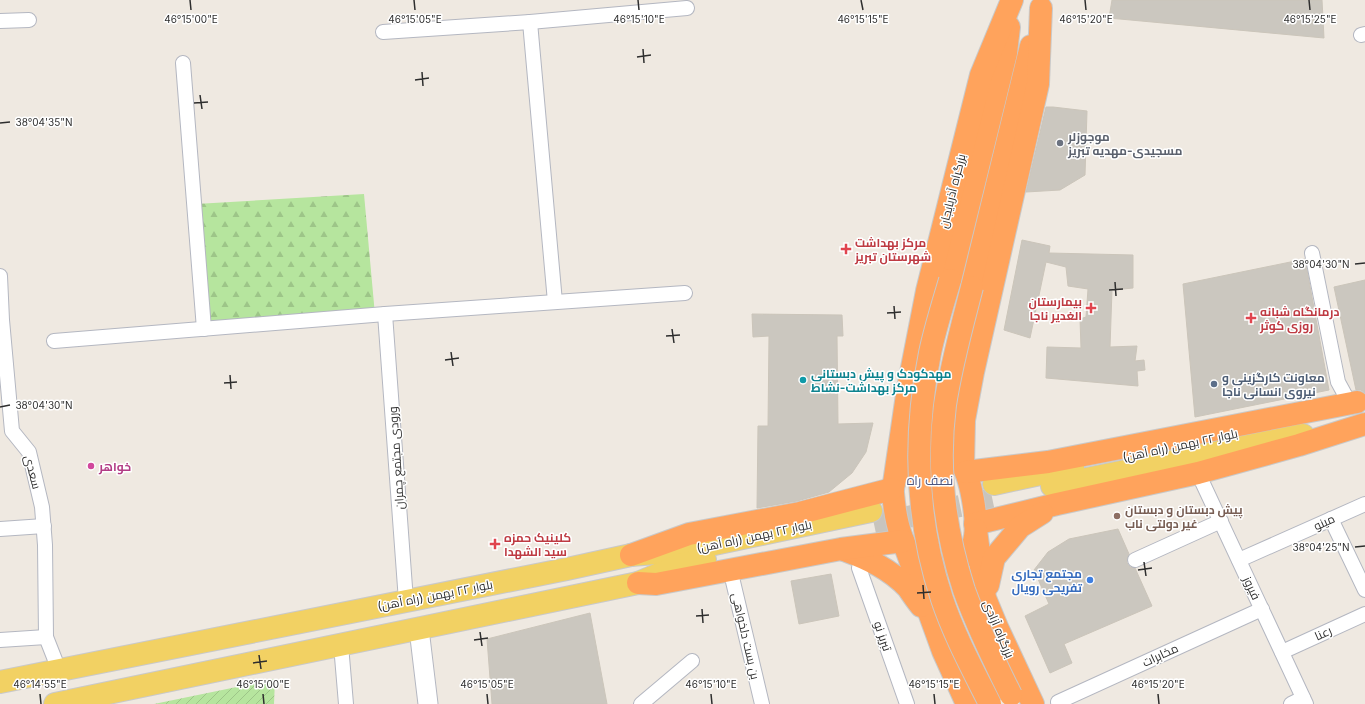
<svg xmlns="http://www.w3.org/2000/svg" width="1365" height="704" font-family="Inter,Cairo,sans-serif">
<defs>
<pattern id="forest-firs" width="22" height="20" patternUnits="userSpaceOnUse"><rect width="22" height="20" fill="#b6e59e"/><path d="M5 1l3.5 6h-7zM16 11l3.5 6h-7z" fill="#9dc588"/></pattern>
<pattern id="garden-furrows" width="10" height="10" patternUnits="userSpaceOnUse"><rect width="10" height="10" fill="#b6e59e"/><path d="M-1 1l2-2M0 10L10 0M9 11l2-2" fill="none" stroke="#9dc588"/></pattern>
</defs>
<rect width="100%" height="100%" fill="#efe9e1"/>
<polygon fill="url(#forest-firs)" points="364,194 375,315 208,328 196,204"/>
<polygon fill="url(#garden-furrows)" points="275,679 274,704 154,704"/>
<g fill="#cbc7bf" stroke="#cbc5ba">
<polygon points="1112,0 1322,0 1324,38 1109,18"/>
<polygon points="1046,107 1053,107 1087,111 1085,175 1060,190 1026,192"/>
<polygon points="1022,240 1050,246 1049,253 1133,255 1133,288 1112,290 1110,347 1137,346 1135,361 1144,360 1145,370 1137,371 1138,386 1046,378 1047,347 1081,348 1080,319 1086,317 1088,289 1068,286 1066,267 1046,262 1030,338 1004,330"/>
<polygon points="1305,259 1329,390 1195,417 1183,284"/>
<polygon points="1365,280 1365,393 1361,390 1356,390 1334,287"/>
<polygon points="752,314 842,315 843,336 837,336 838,424 873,423 866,452 852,473 829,492 797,501 757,508 758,426 768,426 769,336 753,337"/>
<polygon points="1118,529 1129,554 1127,559 1127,563 1130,567 1135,568 1152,606 1064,644 1072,663 1050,673 1025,616 1049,604 1034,570 1048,552 1069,539"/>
<polygon points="831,574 839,616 799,624 791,581"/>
<polygon points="590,613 607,704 492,704 487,639"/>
</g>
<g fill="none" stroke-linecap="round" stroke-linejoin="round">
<polyline stroke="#c8c4bd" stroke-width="22" stroke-dasharray="22 11" stroke-linecap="butt" points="874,524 998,498"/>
<defs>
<g id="street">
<polyline points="0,21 29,20"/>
<polyline points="530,22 555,302"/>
<polyline points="383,32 530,22 687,8"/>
<polyline points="1361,35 1365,34"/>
<polyline points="183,63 204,329"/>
<polyline points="1312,253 1338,382 1350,404"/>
<polyline points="0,276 2,320 12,431 29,452 42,507 45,545 46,637 59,670"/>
<polyline points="385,314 406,601"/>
<polyline points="54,341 385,314 685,293"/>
<polyline points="1198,473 1306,704"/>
<polyline points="1331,519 1365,590"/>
<polyline points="0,529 44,526"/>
<polyline points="1135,560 1221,521"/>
<polyline points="1239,560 1365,504"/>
<polyline points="859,568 907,704"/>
<polyline points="730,569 762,704"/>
<polyline points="0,640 46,637"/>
<polyline points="341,645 346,704"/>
<polyline points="1282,652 1365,614"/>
<polyline points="1058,702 1262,609"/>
<polyline points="641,704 692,661"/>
<polyline points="1291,704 1303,698"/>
</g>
<polyline id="secondary" points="419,629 428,704"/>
<g id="primary">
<polyline points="994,484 1073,467"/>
<polyline points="1052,486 1303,435"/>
<polyline points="0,682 567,569 631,555 681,551 871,511"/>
<polyline points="55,704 638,583 683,564 705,560"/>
</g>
<g id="highway">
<polyline points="950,280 1006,53 1009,27"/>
<polyline points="972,287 1031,46"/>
<path d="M927,446C939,447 950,448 958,458C971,474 980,525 973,545C969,555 959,560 951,565C945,567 939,567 933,566C902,565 895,517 893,493C892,483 902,458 910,452C915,449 922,448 927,446Z"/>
<polyline points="963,467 964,420 973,372 1038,84 1041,8"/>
<polyline points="966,472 1048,462 1357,402"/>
<polyline points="894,483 908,388 927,291 981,75 1012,0"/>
<polyline points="975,524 1057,504 1198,473 1299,445 1365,424"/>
<polyline points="976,530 985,598 997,627 1033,704"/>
<polyline points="906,549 943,651 967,704"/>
<path d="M844,550C868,559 890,569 908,588C912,594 916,600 921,606"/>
<polyline points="631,555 689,534 800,513 892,489"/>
<polyline points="638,583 656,584 841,549 903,541"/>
<polyline points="988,585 994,558 1020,527 1042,513"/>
</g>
</defs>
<use href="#street" stroke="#b4b7c1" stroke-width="16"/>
<use href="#secondary" stroke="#b4b7c1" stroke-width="21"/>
<use href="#primary" stroke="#c9c9c9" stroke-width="24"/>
<use href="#highway" stroke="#c9c9c9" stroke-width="24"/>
<use href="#street" stroke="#fff" stroke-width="14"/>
<use href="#secondary" stroke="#fff" stroke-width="19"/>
<use href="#primary" stroke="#f2d163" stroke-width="22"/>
<use href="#highway" stroke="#ffa35c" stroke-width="22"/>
<defs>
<g id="highway-bridge">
<path d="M950,280C943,304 935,329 930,353C913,437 915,518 942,599C954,635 973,670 990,704"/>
<path d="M972,287C962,326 951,365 945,405C937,467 945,531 964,590C977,626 994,661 1011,695"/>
</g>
</defs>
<use href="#highway-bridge" stroke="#c9c9c9" stroke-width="24" stroke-linecap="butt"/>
<use href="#highway-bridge" stroke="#ffa35c" stroke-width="22"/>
</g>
<path fill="none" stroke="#2e2e2e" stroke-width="1.5" d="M190,0L191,10M414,0L415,10M638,0L639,10M861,0L863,10M1085,0L1086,10M1309,0L1310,10M643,49L644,63M637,57L651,55M422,72L423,86M415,80L429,78M200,95L202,109M194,103L208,102M0,123L10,122M1355,264L1365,263M1115,282L1116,296M1109,290L1123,289M894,306L895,319M887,313L901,312M672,329L674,343M666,336L680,335M451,352L453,366M445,360L459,358M230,375L231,389M224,383L237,382M0,407L10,405M1355,547L1365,546M1144,562L1146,576M1138,570L1152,568M923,585L924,599M917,593L931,592M702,609L703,623M696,616L709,615M480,632L482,646M474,640L488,638M259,655L261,669M253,663L267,661M40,694L41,704M263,694L264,704M487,694L488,704M711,694L712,704M934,694L935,704M1158,694L1159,704"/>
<circle fill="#6b7280" stroke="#fff" stroke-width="1.5" cx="1060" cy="143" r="4"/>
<g fill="#e0444e" stroke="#fff" stroke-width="1.5">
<path d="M844 243h4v4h4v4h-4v4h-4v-4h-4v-4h4z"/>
<path d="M1089 302h4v4h4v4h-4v4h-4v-4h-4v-4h4z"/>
<path d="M1249 312h4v4h4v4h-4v4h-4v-4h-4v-4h4z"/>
<path d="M493 538h4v4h4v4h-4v4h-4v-4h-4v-4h4z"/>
</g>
<circle fill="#0f9aa8" stroke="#fff" stroke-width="1.5" cx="803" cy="380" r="4"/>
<circle fill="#5c6f8a" stroke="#fff" stroke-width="1.5" cx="1214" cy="384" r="4"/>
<circle fill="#d1479c" stroke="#fff" stroke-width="1.5" cx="91" cy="466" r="4"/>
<circle fill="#8d6e63" stroke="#fff" stroke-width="1.5" cx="1117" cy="516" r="4"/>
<circle fill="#3f7fe0" stroke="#fff" stroke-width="1.5" cx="1090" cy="580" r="4"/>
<g text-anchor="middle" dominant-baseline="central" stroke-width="3" stroke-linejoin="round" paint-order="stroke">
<g font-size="12" font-weight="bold" fill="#5b616d" stroke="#fff" text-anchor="start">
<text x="1068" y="136">موجوزلر<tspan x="1068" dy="14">مسجیدی-مهدیه تبریز</tspan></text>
</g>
<g font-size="12" fill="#2e2e2e" stroke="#fff">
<text transform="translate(952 191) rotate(-76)">بزرگراه آذربایجان</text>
<text transform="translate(1180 445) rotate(-12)">بلوار ۲۲ بهمن (راه آهن)</text>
<text transform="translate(396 458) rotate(-94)">ورودی مجتمع چمران</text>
<text transform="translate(33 472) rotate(75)">سعدی</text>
<text transform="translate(1324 522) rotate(-24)">مینو</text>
<text transform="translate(754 536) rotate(-12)">بلوار ۲۲ بهمن (راه آهن)</text>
<text transform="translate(1252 588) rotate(65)">فیروز</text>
<text transform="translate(435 595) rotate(-11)">بلوار ۲۲ بهمن (راه آهن)</text>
<text transform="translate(999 629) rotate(67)">بزرگراه آزادی</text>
<text transform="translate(1323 633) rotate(-24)">رعنا</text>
<text transform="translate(746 636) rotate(77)">بن بست دلخواهی</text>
<text transform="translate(883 636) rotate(71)">تبریز نو</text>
<text transform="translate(1160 655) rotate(-25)">مخابرات</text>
</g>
<g font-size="12" font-weight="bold" fill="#be3a42" stroke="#fff" text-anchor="start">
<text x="855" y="242">مرکز بهداشت<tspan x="855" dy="14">شهرستان تبریز</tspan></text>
<text x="1082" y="301" text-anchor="end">بیمارستان<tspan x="1082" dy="14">الغدیر ناجا</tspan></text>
<text x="1260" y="311">درمانگاه شبانه<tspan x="1260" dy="14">روزی کوثر</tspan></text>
<text x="504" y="537">کلینیک حمزه<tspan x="504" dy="14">سید الشهدا</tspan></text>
</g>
<g font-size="12" font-weight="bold" fill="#0d838f" stroke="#fff" text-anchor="start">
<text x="811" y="373">مهدکودک و پیش دبستانی<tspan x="811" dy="14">مرکز بهداشت-نشاط</tspan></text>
</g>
<g font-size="12" font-weight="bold" fill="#4e5e75" stroke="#fff" text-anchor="start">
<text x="1222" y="377">معاونت کارگزینی و<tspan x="1222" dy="14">نیروی انسانی ناجا</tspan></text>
</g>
<g font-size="12" font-weight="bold" fill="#b23c85" stroke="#fff" text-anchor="start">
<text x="99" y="466">خواهر</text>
</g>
<g font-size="12" font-weight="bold" fill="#785e54" stroke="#fff" text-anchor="start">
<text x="1125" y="509">پیش دبستان و دبستان<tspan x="1125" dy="14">غیر دولتی ناب</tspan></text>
</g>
<g font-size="12" font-weight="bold" fill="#366cbe" stroke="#fff" text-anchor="end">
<text x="1082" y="573">مجتمع تجاری<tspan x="1082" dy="14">تفریحی رویال</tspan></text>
</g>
<g font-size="13" fill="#4d5680" stroke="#fff">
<text x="930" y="480">نصف راه</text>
</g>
</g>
<g font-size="10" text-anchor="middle" fill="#2e2e2e" stroke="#fff" stroke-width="3" stroke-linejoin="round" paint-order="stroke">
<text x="191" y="23">46°15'00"E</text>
<text x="415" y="23">46°15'05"E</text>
<text x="639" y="23">46°15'10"E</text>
<text x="863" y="23">46°15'15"E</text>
<text x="1086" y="23">46°15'20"E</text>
<text x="1310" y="23">46°15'25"E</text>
<text x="44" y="126">38°04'35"N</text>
<text x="1321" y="268">38°04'30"N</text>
<text x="44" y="409">38°04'30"N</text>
<text x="1321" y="551">38°04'25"N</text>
<text x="40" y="688">46°14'55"E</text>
<text x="263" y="688">46°15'00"E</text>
<text x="487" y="688">46°15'05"E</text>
<text x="711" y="688">46°15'10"E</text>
<text x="934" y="688">46°15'15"E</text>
<text x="1158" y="688">46°15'20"E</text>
</g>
</svg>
